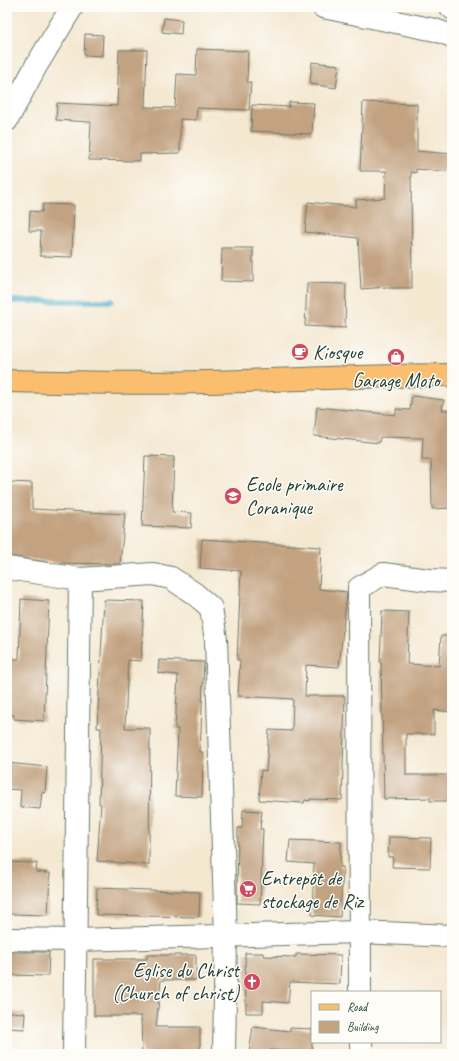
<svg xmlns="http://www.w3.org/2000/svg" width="459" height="1061" font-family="Caveat,sans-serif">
<rect width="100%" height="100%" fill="#fdfcf7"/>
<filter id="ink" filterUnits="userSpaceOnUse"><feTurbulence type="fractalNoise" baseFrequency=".025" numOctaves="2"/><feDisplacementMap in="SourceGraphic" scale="8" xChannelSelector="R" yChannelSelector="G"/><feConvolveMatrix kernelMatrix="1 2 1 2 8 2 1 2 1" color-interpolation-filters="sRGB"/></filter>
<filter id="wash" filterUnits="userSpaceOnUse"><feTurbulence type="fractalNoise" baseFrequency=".012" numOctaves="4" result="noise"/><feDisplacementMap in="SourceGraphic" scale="16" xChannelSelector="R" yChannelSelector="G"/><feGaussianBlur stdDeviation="0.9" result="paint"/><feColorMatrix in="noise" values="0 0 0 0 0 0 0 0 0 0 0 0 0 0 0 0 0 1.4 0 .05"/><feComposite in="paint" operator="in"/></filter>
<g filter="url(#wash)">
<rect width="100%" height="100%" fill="#f4e8d1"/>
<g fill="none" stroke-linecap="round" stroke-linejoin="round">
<polyline stroke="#49abc8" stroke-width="5.5" points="7,301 112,301"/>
</g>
<g id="blocks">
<g fill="#c2a280">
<polygon points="164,18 182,20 181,34 162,32"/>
<polygon points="85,34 103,35 102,56 84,55"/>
<polygon points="197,49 248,51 247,82 251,82 249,110 197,108 196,120 180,119 180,153 140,154 140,161 89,160 91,122 56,120 57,103 117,106 119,50 147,50 145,107 175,108 177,74 196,75"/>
<polygon points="312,62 339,65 336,88 310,84"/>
<polygon points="289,102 314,103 312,134 251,131 252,105 289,107"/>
<polygon points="363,102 417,104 417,151 452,154 452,172 416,169 416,173 411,172 412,288 387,288 387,287 361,289 358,238 305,232 308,202 356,207 356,200 385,198 386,171 360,171"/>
<polygon points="43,204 74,205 72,257 40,256 41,231 29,231 30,211 42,212"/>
<polygon points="222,248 253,248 253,282 221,281"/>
<polygon points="307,283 346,284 345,328 305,326"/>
<polygon points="412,396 444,400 442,410 452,410 452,508 432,509 431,460 422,460 423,438 380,437 379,443 314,436 317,407 396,415 396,409 410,410"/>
<polygon points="145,456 174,457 172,512 192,513 191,528 142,526"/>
<polygon points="7,482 32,483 32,509 125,514 120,564 55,563 7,556"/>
<polygon points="202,539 321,547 319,589 347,592 339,667 306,665 305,696 345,696 342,800 310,799 310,801 305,800 304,803 259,800 261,770 266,771 269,730 292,731 293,699 238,696 240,660 237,660 241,571 200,568"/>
<polygon points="21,599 49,601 44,721 14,719 14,715 7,715 7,659 19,659"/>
<polygon points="104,600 144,601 141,661 128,660 125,728 150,728 149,865 97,861 101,804 99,804 101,728 97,728"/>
<polygon points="382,611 409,612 407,664 439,666 441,636 452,636 452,712 434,710 434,734 406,734 406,775 452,775 452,801 430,801 430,798 384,799 381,663 380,663"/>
<polygon points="159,660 204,662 200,752 203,752 202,797 175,796 178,729 175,729 178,675 158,673"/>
<polygon points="7,763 47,767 45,793 42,792 40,809 20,807 21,790 7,789"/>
<polygon points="243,810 262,811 260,829 263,829 260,904 237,903 238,828 242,828"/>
<polygon points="389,837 431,838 430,868 392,867 393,857 388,857"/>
<polygon points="290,840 341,842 340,867 343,867 340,917 312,915 314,864 288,862"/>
<polygon points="7,862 37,863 36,872 50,873 48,915 7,914"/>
<polygon points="97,888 200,892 199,917 96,915"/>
<polygon points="7,952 49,952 48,976 7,975"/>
<polygon points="245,953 263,953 263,956 296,957 296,954 341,955 340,984 290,982 288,1003 263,1001 263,1013 246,1013"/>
<polygon points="147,955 196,955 196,980 161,980 156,1027 200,1027 200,1054 142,1054 141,1016 94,1016 94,959 147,959"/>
<polygon points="10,1012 25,1013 24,1029 9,1028"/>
<polygon points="253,1027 290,1031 290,1028 312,1029 312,1052 270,1050 270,1054 249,1054"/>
</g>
</g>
</g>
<g filter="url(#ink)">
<use href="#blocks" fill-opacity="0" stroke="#6a796b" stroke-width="1"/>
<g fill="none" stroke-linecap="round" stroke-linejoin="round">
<defs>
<g id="minor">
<polyline points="323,7 435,30 452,36"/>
<polyline points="451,7 452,8"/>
<polyline points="7,120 36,66 72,7"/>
<polyline points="7,568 80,579 153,574 171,578 195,594 211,608 216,640 226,937 224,1054"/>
<polyline points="7,939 76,940 359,932 452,936"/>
<polyline points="360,992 359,588 383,574 429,580 452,581"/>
<polyline points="361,1042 361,1054"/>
<polyline points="74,1054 80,579"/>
</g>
<path id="major" d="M7,381C86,383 165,384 243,381C313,379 382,375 452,375"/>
</defs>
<use href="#minor" stroke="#6a796b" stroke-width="24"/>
<use href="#major" stroke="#6a796b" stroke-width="24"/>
<use href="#minor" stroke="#fff" stroke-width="22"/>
<use href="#major" stroke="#fbbe6e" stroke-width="22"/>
</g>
</g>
<defs>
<symbol id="cafe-disc" viewBox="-11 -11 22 22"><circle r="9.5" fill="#d1495b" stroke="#fdfcf7"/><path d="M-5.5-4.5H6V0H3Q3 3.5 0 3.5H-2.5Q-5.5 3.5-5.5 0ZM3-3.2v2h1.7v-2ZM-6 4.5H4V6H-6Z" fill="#fff"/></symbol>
<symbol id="shop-disc" viewBox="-11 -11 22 22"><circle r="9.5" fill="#d1495b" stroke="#fdfcf7"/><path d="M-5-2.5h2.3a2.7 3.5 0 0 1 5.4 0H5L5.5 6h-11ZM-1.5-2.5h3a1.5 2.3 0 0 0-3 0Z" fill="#fff"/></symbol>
<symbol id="school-disc" viewBox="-11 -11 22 22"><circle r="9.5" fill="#d1495b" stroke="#fdfcf7"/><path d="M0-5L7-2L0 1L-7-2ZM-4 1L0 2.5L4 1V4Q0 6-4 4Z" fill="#fff"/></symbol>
<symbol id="supermarket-disc" viewBox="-11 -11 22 22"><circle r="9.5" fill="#d1495b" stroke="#fdfcf7"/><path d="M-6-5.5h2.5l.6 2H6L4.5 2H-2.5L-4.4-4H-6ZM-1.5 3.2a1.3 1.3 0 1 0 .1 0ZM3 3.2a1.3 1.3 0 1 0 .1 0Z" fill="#fff"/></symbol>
<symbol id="church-disc" viewBox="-11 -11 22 22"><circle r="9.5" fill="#d1495b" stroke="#fdfcf7"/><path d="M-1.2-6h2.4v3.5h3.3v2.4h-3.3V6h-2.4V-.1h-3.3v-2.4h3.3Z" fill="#fff"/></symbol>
</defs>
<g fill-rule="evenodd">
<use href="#cafe-disc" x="290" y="342" width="20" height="20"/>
<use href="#shop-disc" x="386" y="347" width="20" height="20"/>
<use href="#school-disc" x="223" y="486" width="20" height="20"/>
<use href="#supermarket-disc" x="238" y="879" width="20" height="20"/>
<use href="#church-disc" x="242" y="972" width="20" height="20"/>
</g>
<g text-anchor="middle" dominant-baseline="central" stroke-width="3" stroke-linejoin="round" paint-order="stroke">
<g font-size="20" fill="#1f3d34" stroke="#fdfcf7" text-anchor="start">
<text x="313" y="352">Kiosque</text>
<text x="396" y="380" text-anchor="middle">Garage Moto</text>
<text x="246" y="484">Ecole primaire<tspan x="246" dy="23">Coranique</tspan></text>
<text x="261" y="878">Entrepôt de<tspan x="261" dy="23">stockage de Riz</tspan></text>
<text x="239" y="970" text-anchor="end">Eglise du Christ<tspan x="239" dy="23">(Church of christ)</tspan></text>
</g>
</g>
<rect width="459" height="1061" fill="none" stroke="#fdfcf7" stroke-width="24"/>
<rect x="311" y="991" width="130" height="52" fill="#fdfcf7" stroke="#a4b0a9"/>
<rect x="319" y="1004" width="20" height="6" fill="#fbbe6e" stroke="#a4b0a9"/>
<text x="347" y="1011" font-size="12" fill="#1f3d34">Road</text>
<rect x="319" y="1021" width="20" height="12" fill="#c2a280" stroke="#a4b0a9"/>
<text x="347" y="1031" font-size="12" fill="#1f3d34">Building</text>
</svg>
